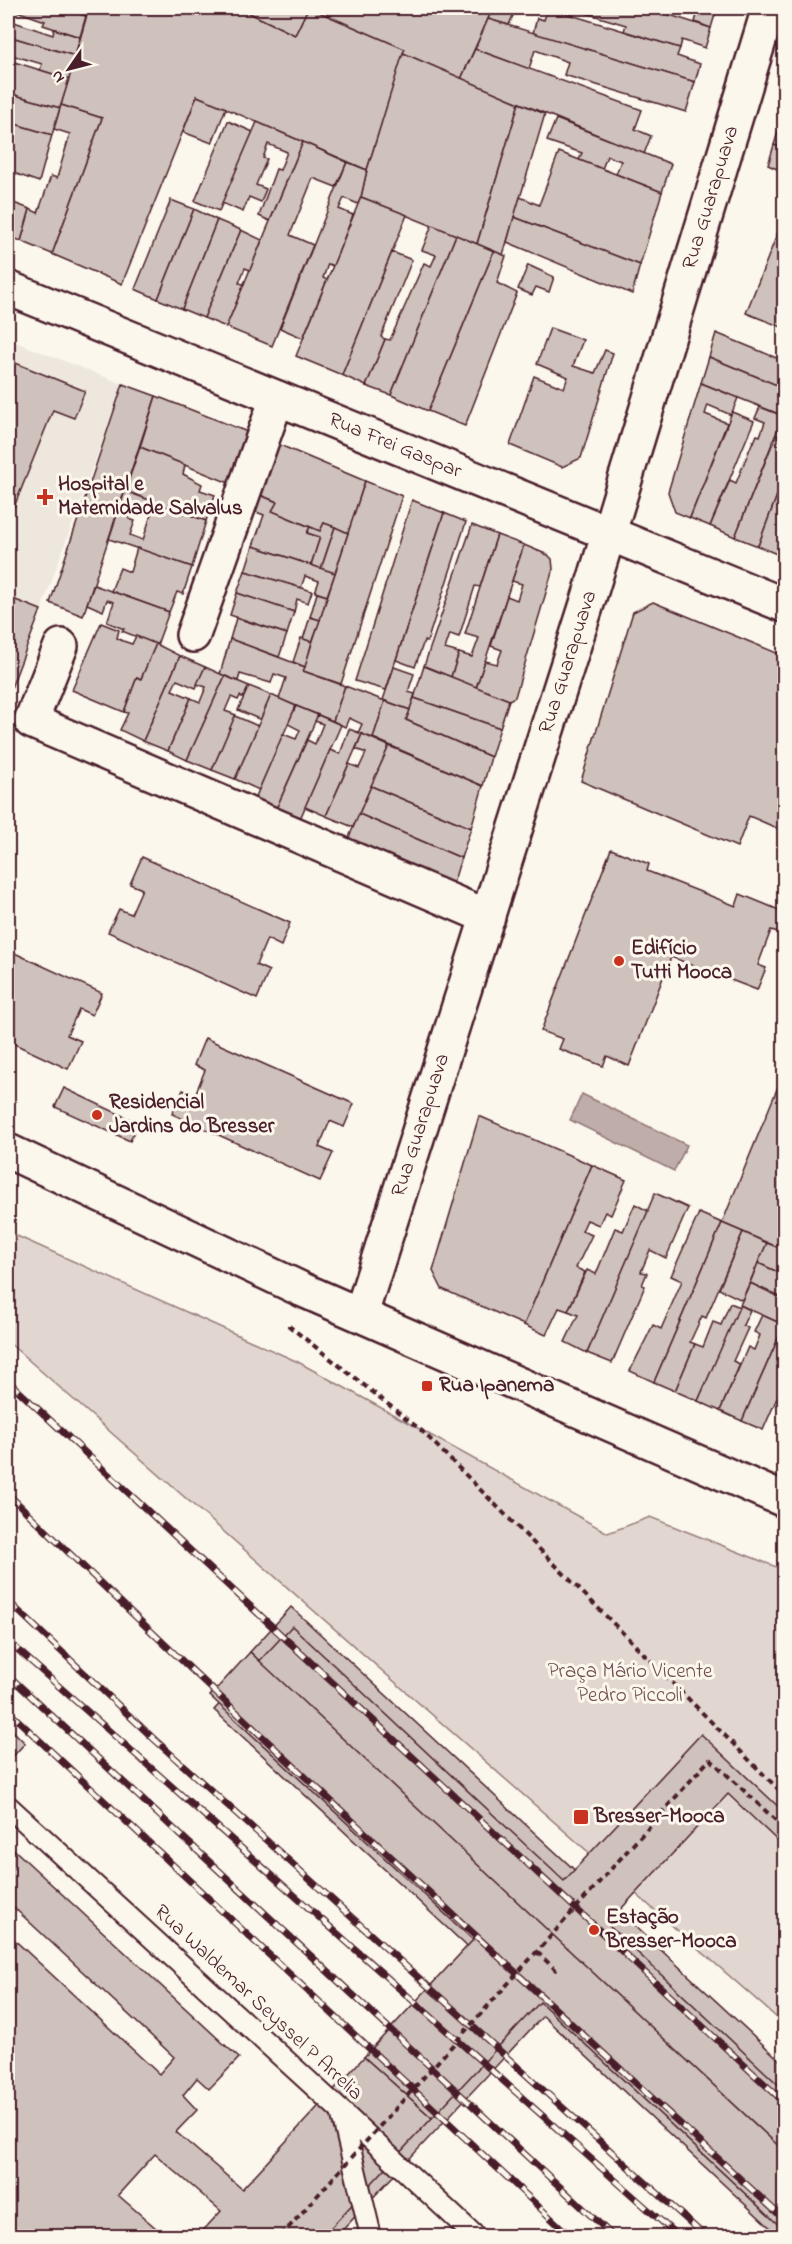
<svg xmlns="http://www.w3.org/2000/svg" width="792" height="2244" font-family="'Indie Flower',sans-serif">
<rect width="100%" height="100%" fill="#fbf7ec"/>
<filter id="ink" filterUnits="userSpaceOnUse"><feTurbulence type="fractalNoise" baseFrequency=".0167" numOctaves="2"/><feDisplacementMap in="SourceGraphic" scale="12" xChannelSelector="R" yChannelSelector="G"/><feConvolveMatrix kernelMatrix="1 2 1 2 8 2 1 2 1" color-interpolation-filters="sRGB"/></filter>
<g filter="url(#ink)">
<polygon fill="#eee7de" points="8,339 123,384 41,610 8,698"/>
<polygon fill="#e2d7d0" stroke="#967b7e" stroke-width="1.5" points="8,1232 298,1362 608,1533 650,1517 784,1570 784,2024 8,1342"/>
<polygon fill="#bfadaa" stroke="#907477" stroke-width="1.5" points="582,1094 687,1145 674,1171 570,1120"/>
<g fill="#cfc2bc" stroke="#4a1f2b" stroke-width="1.5" fill-rule="evenodd">
<polygon points="8,8 59,8 86,16 80,37 43,25 45,21"/>
<polygon points="64,8 89,8 86,16"/>
<polygon points="89,8 239,8 295,35 308,8 310,8 405,49 367,170 197,96 122,284 52,254 102,118 61,105"/>
<polygon points="239,8 308,8 295,35"/>
<polygon points="310,8 493,8 461,79 403,53 405,49"/>
<polygon points="493,8 522,8 519,14 514,13 509,25 488,19"/>
<polygon points="548,8 680,48 677,56 700,64 695,82 533,33 537,18 544,20"/>
<polygon points="569,8 647,8 711,28 705,48 682,40 680,48 624,31 626,25"/>
<polygon points="699,8 717,8 711,28 695,22"/>
<polygon points="488,19 695,82 686,112 564,75 568,62 535,50 529,69 475,49"/>
<polygon points="8,20 53,35 54,29 80,37 75,56 8,36"/>
<polygon points="8,36 75,56 69,79 40,70 42,64 8,54"/>
<polygon points="475,49 642,110 635,129 651,136 644,154 461,79"/>
<polygon points="403,53 519,103 477,244 361,197 367,170"/>
<polygon points="8,60 69,79 60,108 8,93"/>
<polygon points="8,93 60,108 52,135 8,122"/>
<polygon points="197,96 226,108 212,143 183,132"/>
<polygon points="519,103 545,114 503,255 477,244"/>
<polygon points="61,105 102,118 52,254 21,241 30,209 38,213 51,176 57,178 70,134 54,129"/>
<polygon points="556,119 671,164 662,192 616,174 621,161 607,156 602,169 579,160 582,153 547,141"/>
<polygon points="228,121 253,132 219,211 195,201"/>
<polygon points="8,122 52,135 39,182 8,171"/>
<polygon points="257,122 303,142 270,221 259,216 276,169 280,170 287,152 268,144 263,158 267,159 256,185 266,189 261,202 249,197 243,212 222,203"/>
<polygon points="781,122 784,124 784,149 774,145"/>
<polygon points="303,142 347,162 336,187 313,178 290,235 313,245 272,346 226,327"/>
<polygon points="774,145 784,149 784,172 768,165"/>
<polygon points="559,152 662,192 640,265 514,217 520,197 539,205"/>
<polygon points="347,162 367,170 361,197 358,204 344,198 339,209 353,215 333,266 328,264 323,278 327,280 303,338 280,328"/>
<polygon points="8,171 14,173 8,193"/>
<polygon points="361,197 407,215 342,375 296,356"/>
<polygon points="171,200 194,209 158,299 135,289"/>
<polygon points="8,201 30,209 21,241 8,236"/>
<polygon points="194,209 217,220 182,309 158,299"/>
<polygon points="514,217 640,265 632,294 507,242"/>
<polygon points="784,217 784,328 746,313"/>
<polygon points="217,220 241,230 204,318 182,309"/>
<polygon points="432,225 456,235 391,395 366,386 385,339 390,340 424,263 431,266 436,255 422,250"/>
<polygon points="241,230 262,240 250,270 245,268 239,283 244,284 226,327 204,318"/>
<polygon points="456,235 494,251 428,411 391,395"/>
<polygon points="494,251 506,256 497,283 517,293 465,426 428,411"/>
<polygon points="392,252 412,260 381,337 385,339 366,386 342,375"/>
<polygon points="528,265 554,277 549,292 536,287 532,295 518,289"/>
<polygon points="550,328 583,340 573,366 595,373 605,350 613,353 581,458 562,467 510,445 534,376 564,388 568,377 537,364"/>
<polygon points="716,333 784,361 784,388 709,357"/>
<polygon points="709,357 784,388 784,416 701,383"/>
<polygon points="8,360 85,391 74,418 53,410 8,522"/>
<polygon points="701,383 738,398 731,415 708,405 705,414 727,423 690,518 675,512 668,492"/>
<polygon points="123,384 156,396 83,616 50,603"/>
<polygon points="156,396 250,433 234,485 140,447"/>
<polygon points="760,407 783,416 735,537 710,526 730,480 736,483 753,441 754,442 757,435 760,436 765,422 755,418"/>
<polygon points="732,412 754,421 710,526 690,518"/>
<polygon points="776,435 784,438 784,477 758,546 735,537"/>
<polygon points="268,440 365,481 348,533 324,523 320,531 272,511 277,502 250,491"/>
<polygon points="140,447 185,465 183,474 202,484 200,490 215,495 206,521 125,491"/>
<polygon points="784,477 784,542 779,555 758,546"/>
<polygon points="365,481 402,496 341,684 303,671"/>
<path d="M125,491L206,521L192,567L109,539ZM133,506L152,512L143,540L130,535L135,521L129,519Z"/>
<polygon points="250,491 277,502 272,511 310,527 307,533 320,537 311,565 253,546 264,515 246,508"/>
<polygon points="412,500 444,513 386,690 355,681"/>
<polygon points="444,513 466,522 427,642 424,641 415,667 396,660"/>
<polygon points="324,523 335,527 321,569 311,565 320,537 307,533 310,527 320,531"/>
<polygon points="472,525 497,535 480,587 475,586 459,637 450,634 445,649 459,653 451,677 424,666"/>
<polygon points="335,527 348,533 335,573 321,569"/>
<polygon points="497,535 524,545 476,688 451,677 459,653 472,657 479,638 465,634"/>
<polygon points="784,542 784,557 779,555"/>
<polygon points="524,545 548,555 552,559 553,569 515,697 509,700 476,688 485,661 497,664 502,650 491,646 507,596 517,600 522,584 512,581"/>
<polygon points="253,546 335,573 327,596 315,592 319,581 305,576 301,588 245,571"/>
<polygon points="137,548 192,567 183,594 177,592 169,612 111,591 120,568 130,572"/>
<polygon points="245,571 312,591 308,603 297,599 294,612 237,593"/>
<polygon points="94,585 169,612 157,645 122,631 124,629 107,622 114,602 107,600 103,611 87,604"/>
<polygon points="237,593 294,612 287,634 230,615"/>
<polygon points="317,593 327,596 320,620 310,617"/>
<polygon points="8,597 41,610 11,688 8,687"/>
<polygon points="653,602 784,656 784,831 749,816 737,847 581,781 633,612"/>
<polygon points="310,617 320,620 312,642 303,639"/>
<polygon points="236,618 287,634 279,657 230,639"/>
<polygon points="101,623 119,630 117,638 123,641 132,644 136,636 156,644 141,679 137,677 124,712 72,690"/>
<polygon points="301,638 312,642 305,667 293,662"/>
<polygon points="230,639 305,667 303,671 345,686 333,721 279,699 286,678 274,674 271,683 240,674 238,681 220,674"/>
<polygon points="156,644 180,656 143,741 120,730 128,713 124,712 137,677 141,679"/>
<polygon points="180,656 205,667 196,688 177,680 172,690 191,698 168,751 143,741"/>
<polygon points="424,666 509,700 500,728 414,698"/>
<polygon points="205,667 225,676 187,760 168,751 191,698 200,702 206,687 197,684"/>
<polygon points="394,667 414,674 408,692 415,694 410,710 383,700"/>
<polygon points="225,676 249,686 243,698 240,696 238,700 231,697 225,711 236,715 212,770 187,760"/>
<polygon points="249,686 271,695 261,720 238,710"/>
<polygon points="345,686 385,701 373,738 358,733 362,724 349,718 345,727 333,721"/>
<polygon points="271,695 296,706 259,790 235,779"/>
<polygon points="414,698 500,728 491,757 406,720"/>
<polygon points="385,701 410,710 406,720 491,757 483,786 373,738"/>
<polygon points="296,706 318,715 272,818 251,808 283,734 296,739 300,730 288,724"/>
<polygon points="318,715 341,725 296,828 272,818 307,740 315,744 323,724 315,721"/>
<polygon points="235,716 258,726 235,779 212,770"/>
<polygon points="349,729 362,734 326,816 305,807 330,750 340,754"/>
<polygon points="362,734 389,746 353,827 326,816 349,764 359,768 366,753 356,749"/>
<polygon points="389,746 483,786 471,828 371,786"/>
<polygon points="371,786 471,828 461,858 359,814"/>
<polygon points="359,814 461,858 450,894 344,849"/>
<polygon points="611,849 649,864 647,871 736,906 740,894 784,912 784,914 778,932 771,930 758,965 766,968 757,990 671,957 629,1066 607,1056 603,1066 559,1049 563,1039 541,1031"/>
<polygon points="142,857 290,923 281,946 267,939 256,965 269,971 257,999 108,932 119,909 131,914 142,889 130,884"/>
<polygon points="8,950 102,993 92,1015 79,1009 67,1035 81,1041 68,1069 8,1041"/>
<polygon points="205,1038 354,1104 344,1127 330,1121 319,1147 333,1153 320,1181 172,1114 183,1090 195,1095 205,1070 194,1065"/>
<polygon points="784,1072 784,1250 722,1223"/>
<polygon points="64,1088 138,1123 130,1141 55,1107"/>
<polygon points="479,1116 592,1165 524,1325 442,1289 433,1271"/>
<polygon points="592,1165 626,1180 611,1215 605,1212 599,1225 587,1220 582,1231 592,1235 576,1268 585,1272 568,1311 559,1308 546,1335 524,1325"/>
<polygon points="655,1193 688,1208 666,1258 650,1250 641,1272 647,1273 642,1285 645,1286 612,1363 587,1353"/>
<polygon points="635,1204 648,1211 587,1353 565,1342 578,1315 568,1311 587,1270 596,1274 615,1228 623,1231"/>
<polygon points="699,1213 722,1223 654,1382 630,1371 653,1325 661,1329 682,1281 671,1276"/>
<polygon points="722,1223 743,1232 706,1318 702,1316 690,1342 695,1344 675,1391 654,1382"/>
<polygon points="743,1232 767,1243 742,1300 719,1289"/>
<polygon points="767,1243 784,1250 784,1275 758,1263"/>
<polygon points="758,1263 784,1275 784,1299 750,1283"/>
<polygon points="750,1283 784,1299 784,1325 740,1305"/>
<polygon points="730,1303 740,1307 698,1401 675,1391 695,1344 703,1347 713,1322 721,1325"/>
<polygon points="740,1305 750,1310 743,1325 748,1328 733,1361 740,1364 720,1411 698,1401"/>
<polygon points="762,1315 784,1325 742,1421 720,1411 748,1347 754,1350 760,1335 754,1332"/>
<polygon points="784,1325 784,1382 763,1430 742,1421"/>
<polygon points="291,1607 784,2064 784,2151 250,1652"/>
<polygon points="292,1626 564,1881 701,1734 784,1812 784,1847 728,1794 607,1924 784,2090 784,2236 779,2236 543,2016 337,2236 210,2236 474,1953 214,1710"/>
<polygon points="250,1652 784,2151 784,2230 540,2002 432,2118 364,2057 473,1940 210,1696"/>
<polygon points="8,1726 25,1743 9,1761 8,1759"/>
<polygon points="8,1844 239,2058 209,2089 197,2078 183,2095 197,2110 176,2132 242,2189 364,2057 432,2118 323,2236 198,2236 221,2211 155,2154 118,2195 165,2236 8,2236 8,1934 159,2074 174,2057 8,1902"/>
</g>
<g fill="none" stroke-linecap="round" stroke-linejoin="round">
<defs>
<g id="lane">
<polyline points="8,1806 341,2111 475,2236"/>
<polyline points="341,2111 371,2236"/>
</g>
<g id="street">
<path id="s1" d="M8,288L784,605"/>
<polyline points="193,635 277,398"/>
<polyline points="61,646 31,721 488,917"/>
<path id="s2" d="M361,1314L592,588L769,8"/>
</g>
<polyline id="secondary" points="8,1151 303,1290 784,1500"/>
</defs>
<use href="#lane" stroke="#4a1f2b" stroke-width="24"/>
<use href="#street" stroke="#4a1f2b" stroke-width="38"/>
<use href="#secondary" stroke="#4a1f2b" stroke-width="38"/>
<g stroke="#4a1f2b" stroke-width="4" stroke-dasharray="6 4.5" stroke-linecap="butt">
<polyline points="289,1325 289,1326 422,1431 784,1795"/>
<polyline points="710,1759 784,1828"/>
<polyline points="537,1952 556,1970 558,1966"/>
</g>
<use href="#lane" stroke="#fbf7ec" stroke-width="20"/>
<use href="#street" stroke="#fbf7ec" stroke-width="33"/>
<use href="#secondary" stroke="#fbf7ec" stroke-width="33"/>
<defs>
<g id="rail">
<polyline points="8,1381 784,2102"/>
<path d="M8,1494C262,1740 523,1980 784,2219"/>
<polyline points="8,1601 154,1739 705,2236"/>
<polyline points="8,1641 678,2236"/>
<polyline points="8,1675 613,2236"/>
<polyline points="8,1711 570,2236"/>
</g>
</defs>
<use href="#rail" stroke="#4a1f2b" stroke-width="7"/>
<use href="#rail" stroke="#fbf7ec" stroke-width="4.5" stroke-dasharray="14" stroke-linecap="butt"/>
<polyline stroke="#4a1f2b" stroke-width="4" stroke-dasharray="6 4.5" stroke-linecap="butt" points="281,2236 710,1759"/>
</g>
</g>
<g fill="#c8321e" stroke="#fbf7ec" stroke-width="2">
<path d="M42 488h6v6h6v6h-6v6h-6v-6h-6v-6h6z"/>
<circle cx="619" cy="961" r="6"/>
<circle cx="97" cy="1115" r="6"/>
<rect x="421" y="1380" width="12" height="12" rx="3"/>
<rect x="573" y="1809" width="16" height="16" rx="3"/>
<circle cx="594" cy="1930" r="6"/>
</g>
<g text-anchor="middle" dominant-baseline="central" stroke-width="6" stroke-linejoin="round" paint-order="stroke">
<g font-size="21" fill="#4a1f2b" stroke="#fbf7ec">
<text stroke="none"><textPath href="#s2" startOffset="1170">Rua Guarapuava</textPath></text>
<text stroke="none"><textPath href="#s1" startOffset="418">Rua Frei Gaspar</textPath></text>
<text stroke="none"><textPath href="#s2" startOffset="684">Rua Guarapuava</textPath></text>
<text stroke="none"><textPath href="#s2" startOffset="198">Rua Guarapuava</textPath></text>
<text transform="translate(258 2003) rotate(43)">Rua Waldemar Seyssel P Arrelia</text>
</g>
<g font-size="21" font-weight="bold" fill="#4a1f2b" stroke="#fbf7ec" text-anchor="start">
<text x="58" y="485">Hospital e<tspan x="58" dy="24">Maternidade Salvalus</tspan></text>
<text x="631" y="949">Edifício<tspan x="631" dy="24">Tutti Mooca</tspan></text>
<text x="109" y="1103">Residencial<tspan x="109" dy="24">Jardins do Bresser</tspan></text>
<text x="439" y="1386">Rua Ipanema</text>
<text x="594" y="1817">Bresser-Mooca</text>
<text x="606" y="1918">Estação<tspan x="606" dy="24">Bresser-Mooca</tspan></text>
</g>
<g font-size="21" fill="#704d54" stroke="#fbf7ec">
<text x="630" y="1672">Praça Mário Vicente<tspan x="630" dy="24">Pedro Piccoli</tspan></text>
</g>
</g>
<rect width="792" height="2244" fill="none" stroke="#fbf7ec" stroke-width="30"/>
<rect x="15" y="15" width="762" height="2214" fill="none" stroke="#4a1f2b" stroke-width="2" filter="url(#ink)"/>
<g transform="translate(69 69) rotate(235)" stroke="#fbf7ec" stroke-width="4.5" paint-order="stroke">
<path d="M0-4.5L10 22L0 15L-10 22Z" fill="#4a1f2b"/>
<text y="-9" font-size="16" font-weight="bold" text-anchor="middle" fill="#4a1f2b">N</text>
</g>
</svg>
